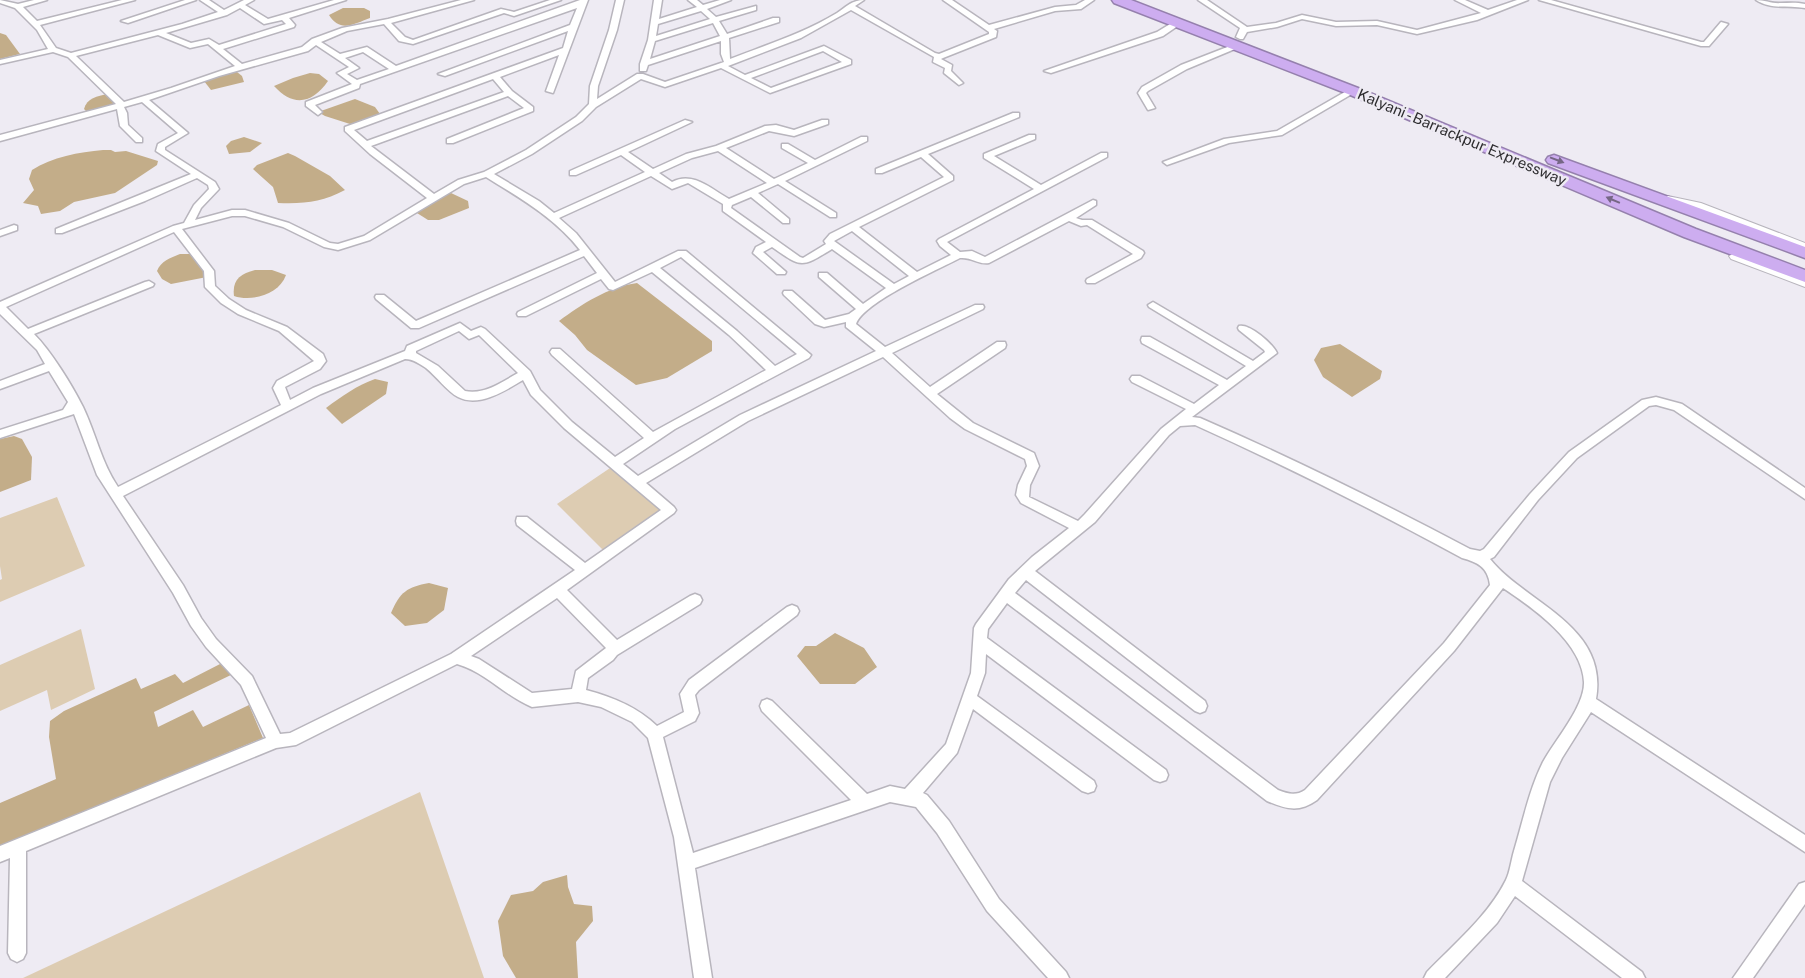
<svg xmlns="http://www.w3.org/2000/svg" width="1805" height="978" font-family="'Public Sans',sans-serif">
<rect width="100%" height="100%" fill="#eeebf3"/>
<g fill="#ddccb2">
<polygon points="613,466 671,511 604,551 557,504"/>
<polygon points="57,497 85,566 0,602 0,580 2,579 0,566 0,518"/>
<polygon points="81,629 95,689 51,710 47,690 0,711 0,665"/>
<polygon points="420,792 484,978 23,978"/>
</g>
<g fill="#c3ad89">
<path d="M343,8H364L370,11V18C354,24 340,33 329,15Z"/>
<polygon points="0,33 6,35 20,54 0,59"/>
<polygon points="229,71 237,72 242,76 244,82 211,90 204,81"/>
<path d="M310,73L319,74L328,81C312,104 293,107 274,86L293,78Z"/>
<path d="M108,94L116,104L111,107L88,113L84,109C87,98 97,96 108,94Z"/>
<polygon points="355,99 375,107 380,114 361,122 350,124 325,116 318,112"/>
<polygon points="244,137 262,143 250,152 229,154 226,146 231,141"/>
<path d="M103,150H111L115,152L126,151L158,161L157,165L115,193L74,202L60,211L41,214L38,206L23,203L34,190L29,179L32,170C52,157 79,152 103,150Z"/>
<path d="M288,153L295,156L330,176L345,190C322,202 305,204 278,203L273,187L253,169L257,165Z"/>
<polygon points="451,193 468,201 469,208 439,220 428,220 417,213 439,197"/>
<path d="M180,254H194L204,264L207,277L171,284L162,279L157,271C161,261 170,258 180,254Z"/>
<path d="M255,270H272L286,275C279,295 251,302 234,296C232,280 240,274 255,270Z"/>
<path d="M637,283L712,341V351L667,378L636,385L587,350L575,335L559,321C582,304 608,287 637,283Z"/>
<polygon points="1340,344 1382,371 1380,379 1352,397 1323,377 1314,360 1321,348"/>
<path d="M375,379L388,382L386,394L342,424L326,408C342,396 356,386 375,379Z"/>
<polygon points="14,436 22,439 32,457 31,480 0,492 0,439"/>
<path d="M429,583L448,588L444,610L427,623L405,626L391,613C400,592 407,587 429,583Z"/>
<polygon points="835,633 864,648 877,667 855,684 820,684 797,656 805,646 816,646"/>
<polygon points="222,663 233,674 154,712 158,727 193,710 203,727 249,705 263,738 0,846 0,803 56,779 49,737 50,721 64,711 136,678 141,689 175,674 183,683"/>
<polygon points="567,875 568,887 574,904 592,906 593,921 576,942 578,978 516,978 503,956 498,921 511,895 533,891 543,882"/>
</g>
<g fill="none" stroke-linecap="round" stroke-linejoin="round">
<defs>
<g id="street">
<path d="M0,0L18,4L34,0H47L23,7L37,21L122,0H135L40,25L56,48L71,53L182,24L218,12L200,0H209L224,10L244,0H254L245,5L268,19L334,0H346L289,18L295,25L294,27L223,49L242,64L302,47L312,39L342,28L388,19L461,0H474L391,23L405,37L413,40L501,9L514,12L550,0H561L514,16L504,13L413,44L399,41L384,24L347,31L321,42L340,54L367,47L396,66L580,0H588L553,93L546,91L559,55L500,77L512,91L533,107V111L453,143H447V139L524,108L508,96L371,146L434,194L458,180L484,172L526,150L576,117L589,104L590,86L609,30L616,0H624L617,30L598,86L597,99L637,74H643L665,82L724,62L721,54V41L648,65L646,71H640V64L648,40L654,0H662L659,19L697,7L688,0H697L703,5L720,0H731L707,9L716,17L756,6V10L719,21L727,34L773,18H779V22L729,38L730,59C766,45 804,33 837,13C846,7 852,0 864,0L855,6L935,53L939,54L989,34V32L943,0H952L989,25L1055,7L1076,5L1085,0H1094L1081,9L1055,11L994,29L997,31L996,37L943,58L941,59L952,65L951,71L963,83L959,85L944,73L945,68L933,62L934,57L851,10L801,38L728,66L745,75L824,46L851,60V64L770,93L721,68L665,87L641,79L596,107L582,121L532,154L494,174L539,201L554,213L645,172L621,155L576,175H570V171L685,120L692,122L628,152L653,169L686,154L716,146L765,126L776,125L794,130L822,120H828V124L794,136L769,131L726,148L774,179L808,163L782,148V144H788L815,160L861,137H867V141L785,181L836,213V217H830L778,184L758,193L789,219V223H783L751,197L732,205L731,208L800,257L803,258L826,244L824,241L830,234L944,177L921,157L882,173H876V169L1013,113H1019V117L928,154L953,176V180L859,227L917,272L951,255L940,246L937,241L939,239L1034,189L984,158V154L1029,135H1035V139L994,156L1041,185L1101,153H1107V157L947,242L960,252L972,251L985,257L1093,200L1096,201V205L1076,218L1082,220H1092L1143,251L1144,253L1141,258L1095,283H1087L1086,281L1087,279L1133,254L1087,225L1081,226L1069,221L989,263C979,265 972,257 960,258C937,270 864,302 856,324L885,347L975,305H983L984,307L983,309L892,353L930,387L997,342H1005L1006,345L1005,348L937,394L973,423L1034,453L1039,466L1030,485L1029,497L1078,521L1085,514L1161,429L1186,409L1132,382L1130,379L1132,376H1140L1194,404L1219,385L1142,343L1141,340L1142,337H1150L1227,380L1246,366L1149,307L1148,305L1153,302L1253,361L1265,352L1264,350L1239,330L1238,328L1239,326C1249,323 1273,344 1277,353L1192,417L1200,418C1292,458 1381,502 1470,549L1480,551L1484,549L1530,494L1569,452L1642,400L1656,397L1682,404L1805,488V499L1674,410L1656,405L1649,406L1577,458L1538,500L1494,557L1490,559C1525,603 1609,625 1596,699L1805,835V852L1591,712L1562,758L1550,782L1522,881L1642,972L1645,978H1622L1515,896L1497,923L1445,978H1424L1427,972C1454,944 1488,916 1506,880C1510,872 1511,861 1514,851C1523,821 1529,790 1543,762C1555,740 1585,706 1584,682C1582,642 1533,608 1503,588L1454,651L1317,800C1299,813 1286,809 1267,801L1007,603L988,629L987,638L1166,770L1168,775L1166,780L1160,782L1154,780L986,654L985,673L977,696L1094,781L1096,786L1094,791L1088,793L1082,791L973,709L957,753L923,793L927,795L949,821L999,899L1066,972L1069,978H1048L987,911L937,833L916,807L890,802L695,868L712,978H694L674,837L648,738L632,722L601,707L578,702L532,707C505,696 485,672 457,664L296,745L276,748L26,851V953L23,959L17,962L11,959L8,953L10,858L0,862V846L266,738L241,685L206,647L191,626L173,593L97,475L74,414L0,438V430L63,410L68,402L49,371L0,389V381L45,364L37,350L0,314V302L173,226L184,223L194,205L209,189L208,185L197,178L145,201L62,233H56V229L191,174L156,151L158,144L178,133L142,102L124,107L127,113L128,125L142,138V142H136L120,126L117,109L0,141V135L116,104L68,57L53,52L0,64V60L48,49L37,30L15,8L0,3ZM240,8L264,24L282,20L286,24L219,45L209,39L191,43L166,33L227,15ZM577,8L570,25L438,74L445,76L568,31L563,48L345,127V131L370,154L427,198L364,236L338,244L330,243L289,223L245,210H232L195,220L201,208L219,189L215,182L165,150V147L188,133L149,100L219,76L308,51L316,45L349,67L337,73L352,84L306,102V106L318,115L322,112L315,105L359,88L360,84ZM701,11L710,19L656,36L658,24ZM713,23L720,36L650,59L655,41ZM158,35L190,48L208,44L235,66L171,88L124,102L76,56ZM823,51L842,62L771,88L751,78ZM363,52L389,69L357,80L347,74L359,68L345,58ZM493,79L504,92L367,141L354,130ZM718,151L767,183L729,199C711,189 693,171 672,182L659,173L692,158ZM651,176L672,189L688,183L723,204V211L766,242L756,247L753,253L777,274H785L786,272L763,252L772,247C802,268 801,268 832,249L886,288L863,304L827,273H819V277L856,309L849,314L825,320L792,291H784L783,293L784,295L815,324L824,327L846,322V327L876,351L740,415L638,476L623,464L675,429L809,358L811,355L686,251H678L615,282L576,233L559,218ZM486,177C520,198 555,218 580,250L416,321L384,295H376L375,297L376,299L411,328H419L584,256L597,273L518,312L517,314L518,316H526L601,279L609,289L613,290L652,272L729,335L766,370L653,432L560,349H552L550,352L552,355L644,438L615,457L572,422L540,390L530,371L485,329L481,327L471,331L460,323L407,346L405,351L313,388L290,400L285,387L320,369L326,361L323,354L287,327L246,310L229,299L215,286L214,271L182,229L232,216H245L283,227L324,247L338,250L370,240L464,184ZM852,231L909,276L894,284L834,241ZM174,232L204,271L205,287L221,303L238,314L279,331L314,361L277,381L273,388L281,405L118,487C101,462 96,434 83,407C72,385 51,351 34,334L153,286L154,284L149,281L145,282L28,329L6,307ZM681,257L797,354L775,366L737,331L660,268ZM459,331L469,339L479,335L518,373C502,382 484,395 465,391L438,366L416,353V351ZM883,357L950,418L965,429L1025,459L1027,466L1018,485L1016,495L1021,503L1069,528L1032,557L1009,579L976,624L974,628L971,673L946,744L905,789L890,786L867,794L772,701L767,699L762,701L760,706L762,711L851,800L693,853L663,737L695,721L699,713L695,695L699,690L797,615L799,611L797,607L792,605L787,607L689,680L680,694L684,712L657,726C637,707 613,697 586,690L588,678L613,660L617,655L700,604L702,600L700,596L695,594L690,596L617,640L567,590L674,513L676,510L674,507L646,483L748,421ZM405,359C413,359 420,364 426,368C436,376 448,392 458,397C479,408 506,390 523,380L531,395L564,428L661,510L585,563L527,517H517L516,521L517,525L575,570L451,654L290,733L280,734L252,676L216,639L201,618L183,585L123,496L321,394ZM1195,425C1286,466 1374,510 1462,558C1477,562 1488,567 1490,585L1444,643L1305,790C1296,796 1288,794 1278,790L1015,593L1026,580L1195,711L1200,713L1205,711L1207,706L1205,701L1035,571L1095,522L1169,435L1180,426ZM557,598L606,648L576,671L572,689L532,693L479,659L471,656Z"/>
<polygon points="185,0 196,0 128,23 121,21"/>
<polygon points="1198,0 1207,0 1247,27 1276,23 1302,15 1336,22 1377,21 1417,30 1481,13 1455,0 1465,0 1488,10 1517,0 1528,0 1477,20 1417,34 1377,25 1336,26 1302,19 1277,27 1247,32 1243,39 1240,39 1236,37 1240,28"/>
<polygon points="1539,0 1551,0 1701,42 1704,42 1721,22 1728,24 1709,46 1701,46"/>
<path d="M1756,0C1765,0 1773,4 1781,3C1789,3 1796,2 1805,4V8C1788,5 1771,10 1756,0Z"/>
<polygon points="1175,21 1182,23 1163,36 1051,73 1044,71 1157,32"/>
<polygon points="1235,44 1242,46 1187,69 1148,91 1146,93 1155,108 1148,110 1138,93 1142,87 1181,65"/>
<polygon points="1350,89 1357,91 1282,135 1229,143 1167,165 1163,162 1224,139 1277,131"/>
<polygon points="14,225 17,226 17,230 0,236 0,230"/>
<polygon points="1805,882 1805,904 1753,978 1733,978 1799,884"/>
</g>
<g id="secondary">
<polygon points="1668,196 1701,203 1805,243 1805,252 1692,209 1663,203 1661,200"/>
<polygon points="1736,252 1805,278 1805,287 1731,259 1729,256"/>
</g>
<g id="highway">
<polygon points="1112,0 1131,0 1358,88 1696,229 1805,270 1805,282 1684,237 1348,94 1114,3"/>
<polygon points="1554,155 1805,247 1805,258 1548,163 1546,160 1548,157"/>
</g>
</defs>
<use href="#street" stroke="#b8b5bd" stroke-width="3"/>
<use href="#secondary" stroke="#b8b5bd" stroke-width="2"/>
<use href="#highway" stroke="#9580ad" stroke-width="3"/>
<use href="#street" fill="#fff" fill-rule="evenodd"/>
<use href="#secondary" fill="#fff" fill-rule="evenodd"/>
<use href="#highway" fill="#cdadf0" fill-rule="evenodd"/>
</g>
<defs><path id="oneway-solid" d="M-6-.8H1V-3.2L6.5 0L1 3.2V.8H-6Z" transform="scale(1.25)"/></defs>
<g fill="#766786">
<use href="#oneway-solid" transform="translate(1557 160) rotate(21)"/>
<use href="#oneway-solid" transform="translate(1613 200) rotate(-157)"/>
</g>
<g text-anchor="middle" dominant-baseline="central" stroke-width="5" stroke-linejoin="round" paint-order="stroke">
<g font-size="15" fill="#2e2d30" stroke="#eeebf3">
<text transform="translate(1462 137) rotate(23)">Kalyani - Barrackpur Expressway</text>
</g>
</g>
</svg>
